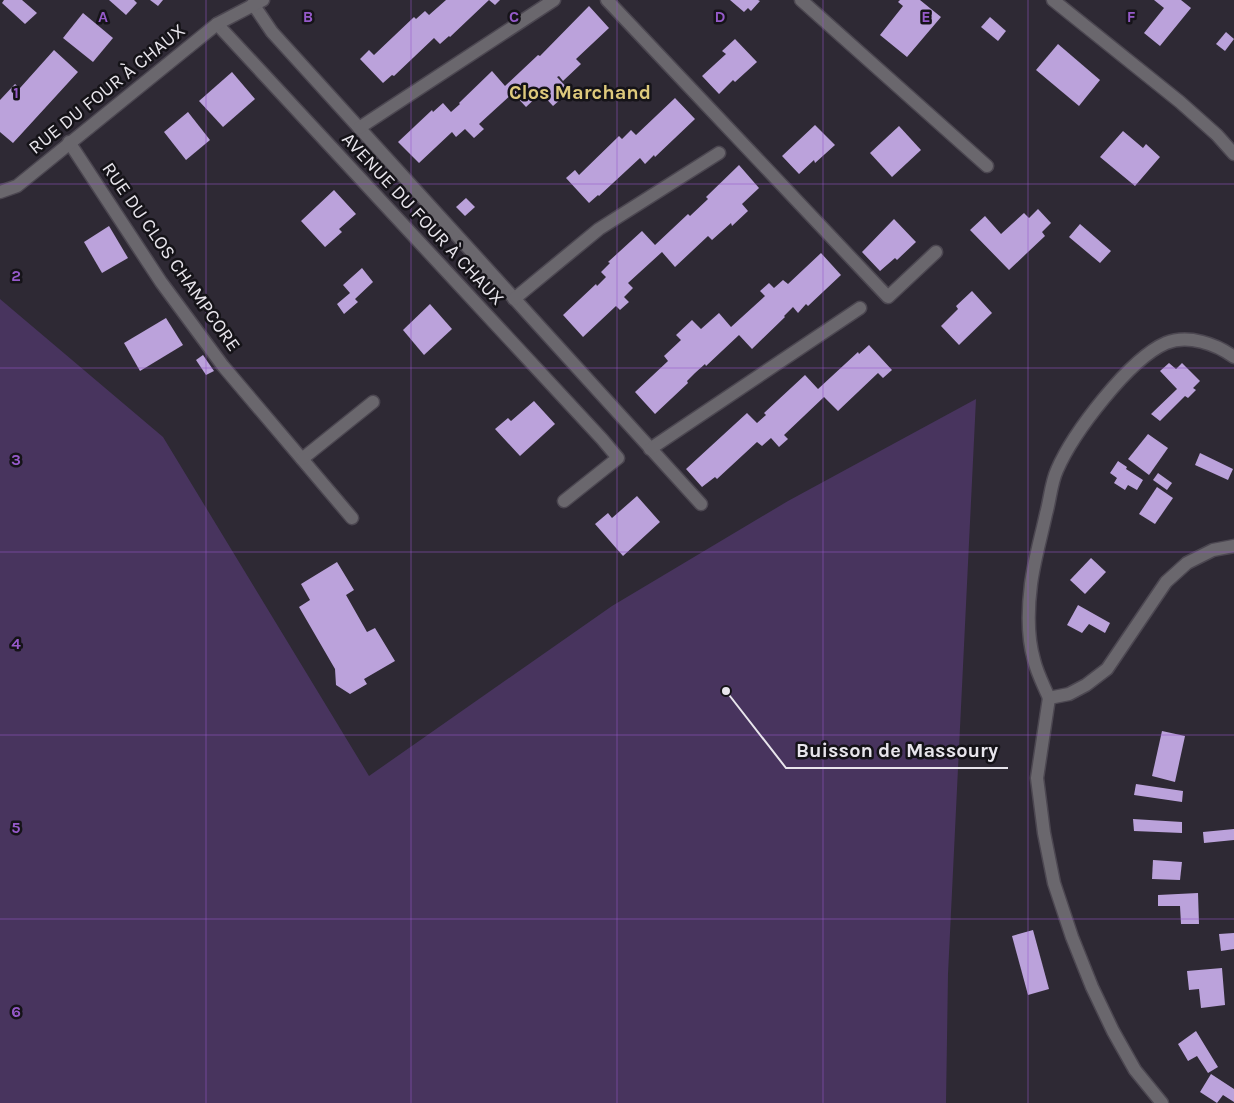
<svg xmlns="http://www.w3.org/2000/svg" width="1234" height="1103" font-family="Karla,sans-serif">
<rect width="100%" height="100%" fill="#2e2934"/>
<polygon fill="#48345e" points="0,299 163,437 369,776 612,606 788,501 976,399 948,974 946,1103 0,1103"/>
<g fill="#bba2db">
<polygon points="4,0 22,0 37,13 25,24 2,3"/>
<polygon points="109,0 134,0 137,3 126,15"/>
<polygon points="150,0 163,0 158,6"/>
<polygon points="446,0 489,0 450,37 449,36 440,44 434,38 394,76 392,75 383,83 360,59 369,50 374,55 414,17 416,19 425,11 429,15"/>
<polygon points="489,0 500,0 495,5"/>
<polygon points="730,0 758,0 760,1 751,11 748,8 744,12"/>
<polygon points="900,0 920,0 941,17 907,57 880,35 903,6 898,2"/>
<polygon points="1154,0 1181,0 1191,8 1160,46 1144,33 1164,8"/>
<polygon points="589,6 609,28 576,59 581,64 563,81 559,76 557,77 570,91 553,106 541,93 526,107 513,93 479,124 484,129 474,138 465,129 456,137 452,132 419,163 398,142 432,110 433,112 443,103 451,112 460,104 459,103 492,71 505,86 538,55 540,56"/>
<polygon points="83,13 113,38 93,62 63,38"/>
<polygon points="990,17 1006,31 998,41 981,27"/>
<polygon points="1226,32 1234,39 1225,51 1216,44"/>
<polygon points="735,39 757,62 735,82 733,80 719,94 702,76 726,54 722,51"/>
<polygon points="1058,44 1100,80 1079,106 1036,70"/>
<polygon points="54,50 78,72 13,143 0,132 0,100 15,84 20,88"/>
<polygon points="232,72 255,99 223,127 199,101"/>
<polygon points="675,98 695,119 655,157 654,155 645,164 640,158 599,196 598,195 589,203 566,178 575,170 579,175 619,136 622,139 631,130 636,135"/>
<polygon points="188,112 210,140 186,160 164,132"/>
<polygon points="815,125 835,145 815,163 814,160 799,174 782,156"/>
<polygon points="899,126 921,150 892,177 870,153"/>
<polygon points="1123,131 1143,148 1146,144 1160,157 1135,186 1100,157"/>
<polygon points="739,165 759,188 742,204 748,211 732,226 731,223 712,240 708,236 675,267 662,252 628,283 633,288 624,297 629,302 620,310 616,306 583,337 563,315 596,284 597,286 606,277 601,272 610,263 608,262 642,231 655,245 688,214 690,216 708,199 706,197"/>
<polygon points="334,190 356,214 339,229 342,232 325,247 301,221"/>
<polygon points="466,198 475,207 465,216 456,207"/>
<polygon points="1038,209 1051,223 1042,232 1045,236 1009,270 970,230 985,216 1001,234 1024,213 1029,218"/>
<polygon points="894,219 916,242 897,260 895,258 880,271 862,252"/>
<polygon points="1080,224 1111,251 1100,263 1069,237"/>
<polygon points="109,226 128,258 102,273 84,242"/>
<polygon points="821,253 841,275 808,306 806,304 798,313 793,307 784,316 785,317 752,349 739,335 706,366 705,364 695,373 687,381 688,383 655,414 635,392 668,361 664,356 681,340 676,335 692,320 701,329 719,313 731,327 765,296 760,291 769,283 774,288 783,280 788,284"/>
<polygon points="362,268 373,282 355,299 358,302 344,314 337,304 350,293 343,285"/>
<polygon points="972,291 992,313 959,345 941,326 958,309 956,306"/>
<polygon points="430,304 452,329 424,355 403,330"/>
<polygon points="166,318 183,345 140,371 124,343"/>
<polygon points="869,345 892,370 883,378 878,373 838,411 824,397 784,435 788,439 779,447 771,438 762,446 757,442 717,479 715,477 702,487 686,469 747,413 757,423 766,415 764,413 805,375 818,389 858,352 859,354"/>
<polygon points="203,355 214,371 206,375 196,360"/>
<polygon points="1169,363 1176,369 1182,363 1200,381 1193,388 1196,390 1188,398 1185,396 1160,421 1151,414 1177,389 1160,371"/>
<polygon points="534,401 555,424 520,456 495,429 508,418 511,421"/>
<polygon points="1148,434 1168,448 1149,475 1128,459"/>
<polygon points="1200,453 1233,469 1228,480 1195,465"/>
<polygon points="1118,461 1127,467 1126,469 1143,480 1137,490 1128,485 1125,490 1114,483 1117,478 1110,473"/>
<polygon points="1158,473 1172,483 1167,490 1153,480"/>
<polygon points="1157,487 1173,498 1155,524 1139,514"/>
<polygon points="637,496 660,522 623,556 595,524 608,513 612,518"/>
<polygon points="1091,558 1106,572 1085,594 1070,580"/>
<polygon points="337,562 354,590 346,595 367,632 375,628 395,661 364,679 367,684 350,694 336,685 335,669 299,607 310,600 301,584"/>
<polygon points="1078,605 1110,623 1105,633 1089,624 1082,633 1067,625"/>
<polygon points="1162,731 1185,736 1175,782 1152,776"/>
<polygon points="1136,784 1183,791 1182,802 1134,795"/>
<polygon points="1133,819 1182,822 1182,833 1134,831"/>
<polygon points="1234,829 1234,840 1204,843 1203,832"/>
<polygon points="1153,860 1182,862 1180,880 1152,879"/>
<polygon points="1198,893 1199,924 1181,924 1180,906 1158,906 1158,895"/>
<polygon points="1033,930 1049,989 1028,995 1012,936"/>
<polygon points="1234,933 1234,949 1221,951 1219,934"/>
<polygon points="1222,968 1225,1005 1201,1008 1199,989 1189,990 1187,971"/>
<polygon points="1196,1031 1218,1067 1208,1073 1197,1056 1188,1061 1178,1044"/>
<polygon points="1211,1074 1234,1089 1234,1102 1223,1095 1217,1103 1200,1092"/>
</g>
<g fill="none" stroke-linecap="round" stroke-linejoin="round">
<defs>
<g id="minor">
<polyline points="607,0 888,297 936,252"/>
<polyline points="801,0 987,166"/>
<polyline points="1053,0 1180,102 1217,135 1234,154"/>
<polyline points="253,4 272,32 701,504"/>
<polyline points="217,24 602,439 618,458 564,501"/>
<polyline points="359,128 554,0"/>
<polyline points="69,142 161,282 223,366 352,518"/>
<polyline points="0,192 17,186 217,24 263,0"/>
<polyline points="514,299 599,229 719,153"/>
<polyline points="650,449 860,308"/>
<polyline points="302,459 373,402"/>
<path d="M1049,698C1044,686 1037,673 1034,660C1027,636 1028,608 1031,584C1034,561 1041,537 1046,514C1050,500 1051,483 1057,470C1073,433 1129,359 1166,343C1188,334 1216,344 1234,357"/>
<polyline points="1162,1103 1135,1070 1113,1031 1092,987 1072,937 1054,883 1044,833 1037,778 1049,698 1069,694 1086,685 1107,669 1166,582 1187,563 1213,550 1234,546"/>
</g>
</defs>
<use href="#minor" stroke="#4c4751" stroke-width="15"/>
<use href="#minor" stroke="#6a676d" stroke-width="12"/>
</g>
<path fill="none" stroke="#965aca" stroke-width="1" stroke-opacity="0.55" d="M206,0V1103M411,0V1103M617,0V1103M823,0V1103M1028,0V1103M0,184H1234M0,368H1234M0,552H1234M0,735H1234M0,919H1234"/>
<g text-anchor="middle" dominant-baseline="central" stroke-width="5" stroke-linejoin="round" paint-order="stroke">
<g font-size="19" fill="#e8e5ec" stroke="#151318">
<text transform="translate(107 89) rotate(-39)">RUE DU FOUR À CHAUX</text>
<text transform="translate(423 219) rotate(47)">AVENUE DU FOUR À CHAUX</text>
<text transform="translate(171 257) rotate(55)">RUE DU CLOS CHAMPCORE</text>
</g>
<g font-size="20" font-weight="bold" fill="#dec97c" stroke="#151318">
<text x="580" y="92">Clos Marchand</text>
</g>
</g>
<g font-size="16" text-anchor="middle" font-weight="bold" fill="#965aca" stroke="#151318" stroke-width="5" stroke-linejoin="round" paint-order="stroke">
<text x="103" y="22">A</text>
<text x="308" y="22">B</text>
<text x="514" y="22">C</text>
<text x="720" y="22">D</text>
<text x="926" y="22">E</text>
<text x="1131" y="22">F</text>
<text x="16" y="98">1</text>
<text x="16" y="281">2</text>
<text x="16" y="465">3</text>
<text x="16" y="649">4</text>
<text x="16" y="833">5</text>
<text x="16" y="1017">6</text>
</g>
<path fill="none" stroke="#e8e5ec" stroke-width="2" d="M726 691L786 768H1008"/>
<circle fill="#e8e5ec" stroke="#151318" stroke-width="2" cx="726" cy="691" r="5"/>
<g font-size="20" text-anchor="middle" font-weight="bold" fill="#e8e5ec" stroke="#151318" stroke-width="5" stroke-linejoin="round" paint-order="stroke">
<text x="897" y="757">Buisson de Massoury</text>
</g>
</svg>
